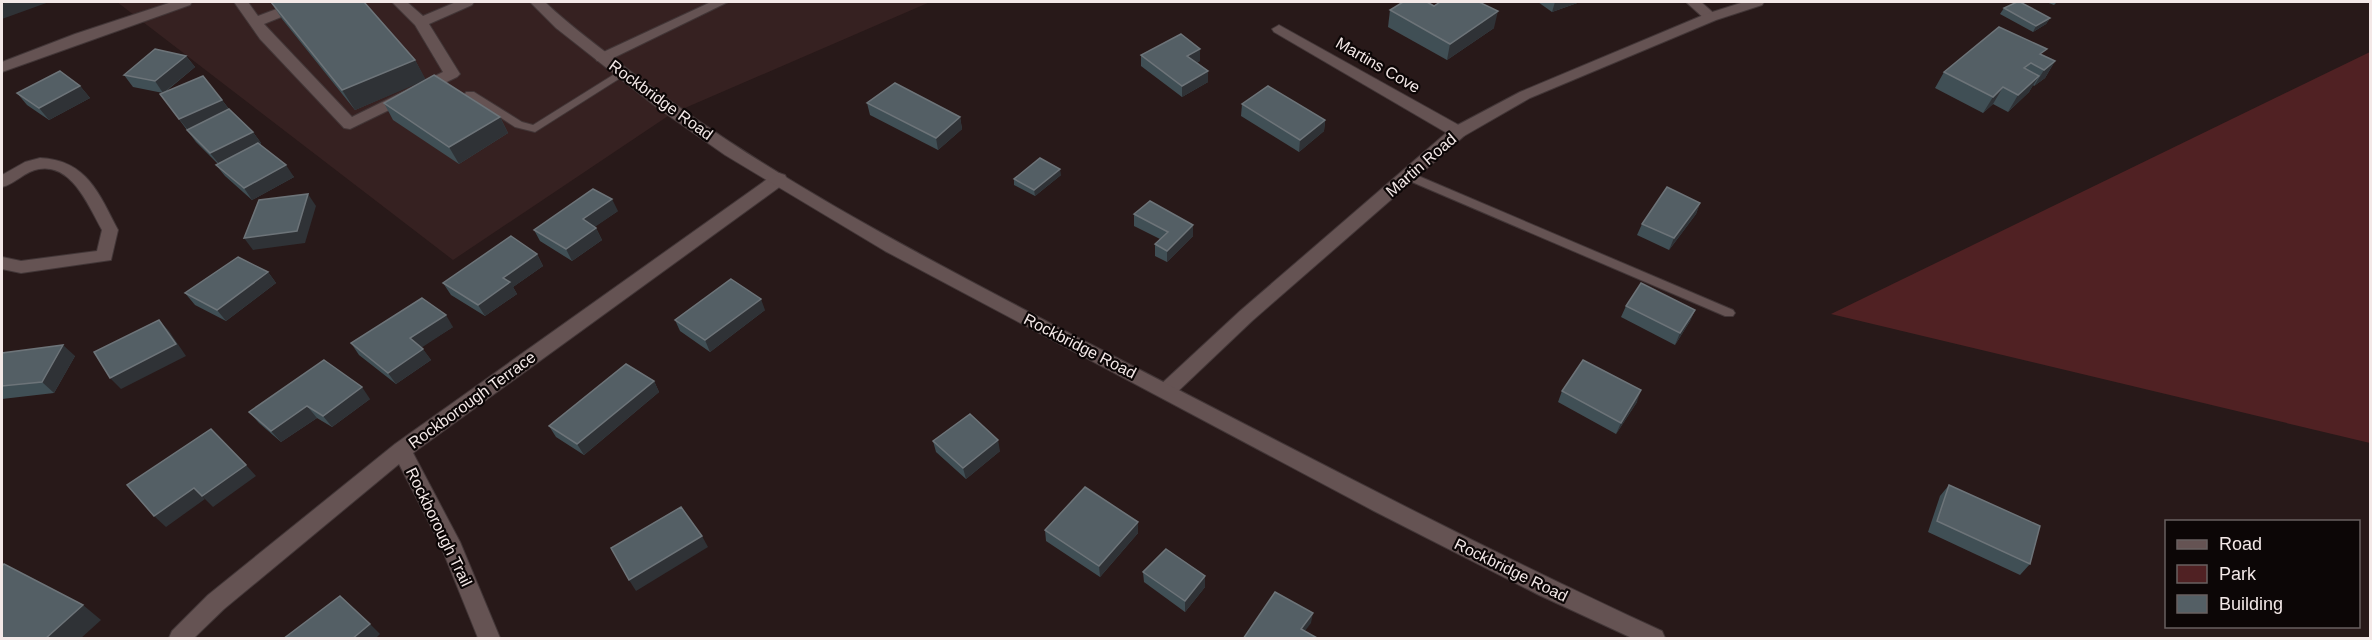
<svg xmlns="http://www.w3.org/2000/svg" width="2372" height="640" font-family="Helvetica,sans-serif">
<rect width="100%" height="100%" fill="#281919"/>
<polygon fill="#362121" points="117,2 930,2 671,114 453,260"/>
<polygon fill="#502123" points="2370,52 2370,443 1831,314"/>
<g fill="none" stroke-linecap="round" stroke-linejoin="round">
<defs>
<g id="service">
<polygon points="621,70 625,71 625,75 535,132 515,127 465,94 466,92 474,92 522,122 533,125"/>
<polygon points="1409,172 1733,310 1735,313 1733,316 1725,316 1405,179 1404,176"/>
</g>
<g id="minor">
<polygon points="234,2 248,2 258,16 295,2 313,2 311,5 264,24 352,117 443,72 415,25 392,2 407,2 423,16 456,2 474,2 472,5 429,24 460,74 457,77 350,129 344,128 260,39"/>
<polygon points="711,2 728,2 607,61 597,61 595,58 597,55"/>
<polygon points="1686,2 1701,2 1718,17 1711,21 1706,20"/>
<polygon points="1279,25 1464,128 1466,132 1464,136 1452,136 1274,32 1272,29"/>
<path d="M40,158C87,160 99,194 118,230L111,260L21,273L2,269V257L21,261L97,251L102,230C89,207 72,163 39,169C25,171 15,184 2,187V175L25,162Z"/>
<polygon points="779,173 785,175 787,179 785,183 413,453 460,542 500,638 478,638 440,544 399,464 224,609 194,638 169,638 172,631 208,595 395,444 773,175"/>
</g>
<g id="tertiary">
<polygon points="172,2 192,2 190,5 2,72 2,62 75,34"/>
<polygon points="1744,2 1764,2 1762,5 1716,20 1530,98 1464,136 1252,321 1173,396 1166,398 1159,396 1157,391 1159,386 1240,311 1452,128 1520,92 1706,14"/>
</g>
<path id="secondary" d="M530,2H545C571,27 601,48 630,71C771,180 932,261 1090,344C1280,442 1468,542 1662,631L1665,638H1632L1539,595L1374,511L885,251L725,155L655,106L556,28Z"/>
</defs>
<use href="#service" stroke="#423637" stroke-width="2"/>
<use href="#minor" stroke="#423637" stroke-width="2"/>
<use href="#tertiary" stroke="#423637" stroke-width="2"/>
<use href="#secondary" stroke="#423637" stroke-width="2"/>
<use href="#service" fill="#655353" fill-rule="evenodd"/>
<use href="#minor" fill="#655353" fill-rule="evenodd"/>
<use href="#tertiary" fill="#655353" fill-rule="evenodd"/>
<use href="#secondary" fill="#655353" fill-rule="evenodd"/>
</g>
<g fill="#404f55">
<polygon points="271,2 415,60 425,79 500,117 508,133 459,164 393,120 384,103 424,80 355,110 282,19"/>
<polygon points="1538,2 1580,2 1552,12"/>
<polygon points="2046,2 2057,2 2054,5"/>
<polygon points="1434,6 1494,28 1447,60 1388,27 1390,10"/>
<polygon points="2004,8 2050,18 2046,24 2033,32 2000,14"/>
<polygon points="1200,49 1200,61 1197,62 1208,71 1208,82 1182,97 1141,66 1141,55"/>
<polygon points="2043,55 2055,61 2045,78 2034,86 2033,85 2029,92 2008,112 1993,104 1983,113 1935,88 1944,72"/>
<polygon points="186,56 195,67 164,93 222,100 229,109 253,132 261,143 260,144 294,177 252,200 225,176 216,165 218,164 196,142 160,94 163,93 133,87 124,75"/>
<polygon points="80,86 90,98 49,120 27,105 17,93"/>
<polygon points="867,103 960,117 962,129 938,150 870,115"/>
<polygon points="1242,104 1325,120 1324,131 1299,152 1241,116"/>
<polygon points="1061,175 1035,196 1014,185 1014,179"/>
<polygon points="1700,203 1696,214 1669,250 1637,235 1642,224"/>
<polygon points="618,211 594,227 596,228 602,240 572,261 540,241 534,230"/>
<polygon points="1134,214 1193,236 1167,262 1155,256 1155,244 1160,239 1134,226"/>
<polygon points="537,254 543,266 513,287 517,294 485,316 451,295 443,283"/>
<polygon points="268,272 276,283 226,321 195,305 185,293"/>
<polygon points="1626,306 1695,310 1690,321 1675,345 1621,317"/>
<polygon points="765,310 710,352 680,331 675,320"/>
<polygon points="453,327 421,347 431,360 396,384 359,355 351,343"/>
<polygon points="2,353 75,356 54,393 2,399"/>
<polygon points="654,381 659,392 584,455 556,437 549,426"/>
<polygon points="1562,391 1637,402 1616,434 1558,402"/>
<polygon points="370,399 332,427 317,418 281,442 259,423 249,412"/>
<polygon points="933,441 1000,451 966,479 936,452"/>
<polygon points="1949,485 2030,564 2020,575 1928,532 1940,496"/>
<polygon points="1045,530 1138,533 1100,577 1046,541"/>
<polygon points="1143,572 1205,587 1185,612 1144,582"/>
</g>
<g fill="#2f3236">
<polygon points="8,2 49,2 2,19 2,4"/>
<polygon points="1555,2 1580,2 1552,12"/>
<polygon points="1498,11 1494,28 1447,60 1450,44"/>
<polygon points="2050,18 2046,24 2033,32 2036,26"/>
<polygon points="1200,49 1200,61 1187,68 1187,56"/>
<polygon points="186,56 195,67 163,93 155,81"/>
<polygon points="415,60 426,80 355,110 342,90"/>
<polygon points="2055,61 2045,78 2034,86 2044,70"/>
<polygon points="1208,71 1208,82 1182,97 1182,86"/>
<polygon points="2039,76 2029,92 2008,112 2018,95"/>
<polygon points="80,86 90,98 49,120 39,108"/>
<polygon points="2003,87 1993,104 1983,113 1993,97"/>
<polygon points="222,100 230,111 188,130 179,119"/>
<polygon points="500,117 508,133 459,164 449,147"/>
<polygon points="960,117 962,129 938,150 936,138"/>
<polygon points="1325,120 1324,131 1299,152 1300,140"/>
<polygon points="253,132 261,143 219,164 210,153"/>
<polygon points="286,165 294,177 252,200 244,188"/>
<polygon points="1060,169 1061,175 1035,196 1034,190"/>
<polygon points="308,194 316,206 305,243 253,250 244,238"/>
<polygon points="612,199 618,211 589,231 583,219"/>
<polygon points="1700,203 1696,214 1669,250 1674,238"/>
<polygon points="1193,225 1193,236 1167,262 1167,251"/>
<polygon points="596,228 602,240 572,261 566,249"/>
<polygon points="537,254 543,266 513,287 517,294 485,316 478,305 503,278"/>
<polygon points="268,272 276,283 226,321 217,310"/>
<polygon points="761,299 765,310 710,352 705,340"/>
<polygon points="1695,310 1690,321 1675,345 1680,333"/>
<polygon points="446,315 453,327 418,350 410,338"/>
<polygon points="159,320 169,331 186,356 121,389 110,378"/>
<polygon points="63,345 75,356 54,393 42,382"/>
<polygon points="423,349 431,360 396,384 388,373"/>
<polygon points="654,381 659,392 584,455 577,444"/>
<polygon points="362,387 370,399 332,427 323,416"/>
<polygon points="1641,390 1637,402 1616,434 1621,423"/>
<polygon points="307,406 317,418 281,442 271,431"/>
<polygon points="998,440 1000,451 966,479 963,468"/>
<polygon points="246,465 256,476 213,507 202,496"/>
<polygon points="194,488 205,499 166,527 154,516"/>
<polygon points="1138,522 1138,533 1100,577 1099,566"/>
<polygon points="702,536 708,547 636,591 629,580"/>
<polygon points="1205,576 1205,587 1185,612 1185,601"/>
<polygon points="83,605 101,620 80,639 45,639"/>
<polygon points="1313,613 1311,623 1299,639 1301,629"/>
<polygon points="370,624 380,634 375,639 352,639"/>
</g>
<g fill="#545f65" stroke="#6d7479" stroke-width="1.5">
<polygon points="271,2 364,2 415,60 342,90"/>
<polygon points="1403,2 1427,2 1434,6 1440,2 1479,2 1498,11 1450,44 1390,10"/>
<polygon points="2017,2 2020,2 2050,18 2036,26 2004,8"/>
<polygon points="1999,27 2047,49 2040,54 2055,61 2044,70 2031,63 2024,68 2039,76 2018,95 2003,87 1993,97 1944,72"/>
<polygon points="1181,34 1200,49 1187,56 1208,71 1182,86 1141,55"/>
<polygon points="155,49 186,56 155,81 124,75"/>
<polygon points="60,71 80,86 39,108 17,93"/>
<polygon points="434,75 500,117 449,147 384,103"/>
<polygon points="203,76 222,100 179,119 160,94"/>
<polygon points="895,83 960,117 936,138 867,103"/>
<polygon points="1268,86 1325,120 1300,140 1242,104"/>
<polygon points="229,109 253,132 210,153 187,130"/>
<polygon points="258,143 286,165 244,188 216,165"/>
<polygon points="1040,158 1060,169 1034,190 1014,179"/>
<polygon points="1667,187 1700,203 1674,238 1642,224"/>
<polygon points="593,189 612,199 583,219 596,228 566,249 534,230"/>
<polygon points="308,194 297,231 244,238 259,200"/>
<polygon points="1150,201 1193,225 1167,251 1155,244 1168,232 1134,214"/>
<polygon points="511,236 537,254 503,278 510,282 478,305 443,283"/>
<polygon points="238,257 268,272 217,310 185,293"/>
<polygon points="731,279 761,299 705,340 675,320"/>
<polygon points="1641,283 1695,310 1680,333 1626,306"/>
<polygon points="422,298 446,315 410,338 423,349 388,373 351,343"/>
<polygon points="159,320 176,344 110,378 94,352"/>
<polygon points="63,345 42,382 2,386 2,353"/>
<polygon points="324,360 362,387 323,416 307,406 271,431 249,412"/>
<polygon points="1583,360 1641,390 1621,423 1562,391"/>
<polygon points="626,364 654,381 577,444 549,426"/>
<polygon points="970,414 998,440 963,468 933,441"/>
<polygon points="211,429 246,465 202,496 194,488 154,516 127,485"/>
<polygon points="1949,485 2040,526 2030,564 1937,521"/>
<polygon points="1085,487 1138,522 1099,566 1045,530"/>
<polygon points="681,507 702,536 629,580 611,548"/>
<polygon points="1166,549 1205,576 1185,601 1143,572"/>
<polygon points="4,564 83,605 45,639 2,639 2,566"/>
<polygon points="1275,592 1313,613 1301,629 1319,639 1243,639"/>
<polygon points="340,596 370,624 352,639 283,639"/>
</g>
<g text-anchor="middle" dominant-baseline="central" stroke-width="4.5" stroke-linejoin="round" paint-order="stroke">
<g font-size="16" fill="#f3e8e7" stroke="#0c0606">
<text transform="translate(1378 65) rotate(30)">Martins Cove</text>
<text transform="translate(661 100) rotate(36)">Rockbridge Road</text>
<text transform="translate(1421 165) rotate(-41)">Martin Road</text>
<text transform="translate(1080 346) rotate(27)">Rockbridge Road</text>
<text transform="translate(472 400) rotate(-36)">Rockborough Terrace</text>
<text transform="translate(439 527) rotate(64)">Rockborough Trail</text>
<text transform="translate(1511 570) rotate(26)">Rockbridge Road</text>
</g>
</g>
<rect width="2372" height="640" fill="none" stroke="#f3e8e7" stroke-width="6"/>
<rect x="2165" y="520" width="195" height="108" fill="#0c0606" stroke="#686060" stroke-width="1.5"/>
<rect x="2177" y="540" width="30" height="9" fill="#655353" stroke="#686060" stroke-width="1.5"/>
<text x="2219" y="550" font-size="18" fill="#f3e8e7">Road</text>
<rect x="2177" y="565" width="30" height="18" fill="#502123" stroke="#686060" stroke-width="1.5"/>
<text x="2219" y="580" font-size="18" fill="#f3e8e7">Park</text>
<rect x="2177" y="595" width="30" height="18" fill="#545f65" stroke="#686060" stroke-width="1.5"/>
<text x="2219" y="610" font-size="18" fill="#f3e8e7">Building</text>
</svg>
